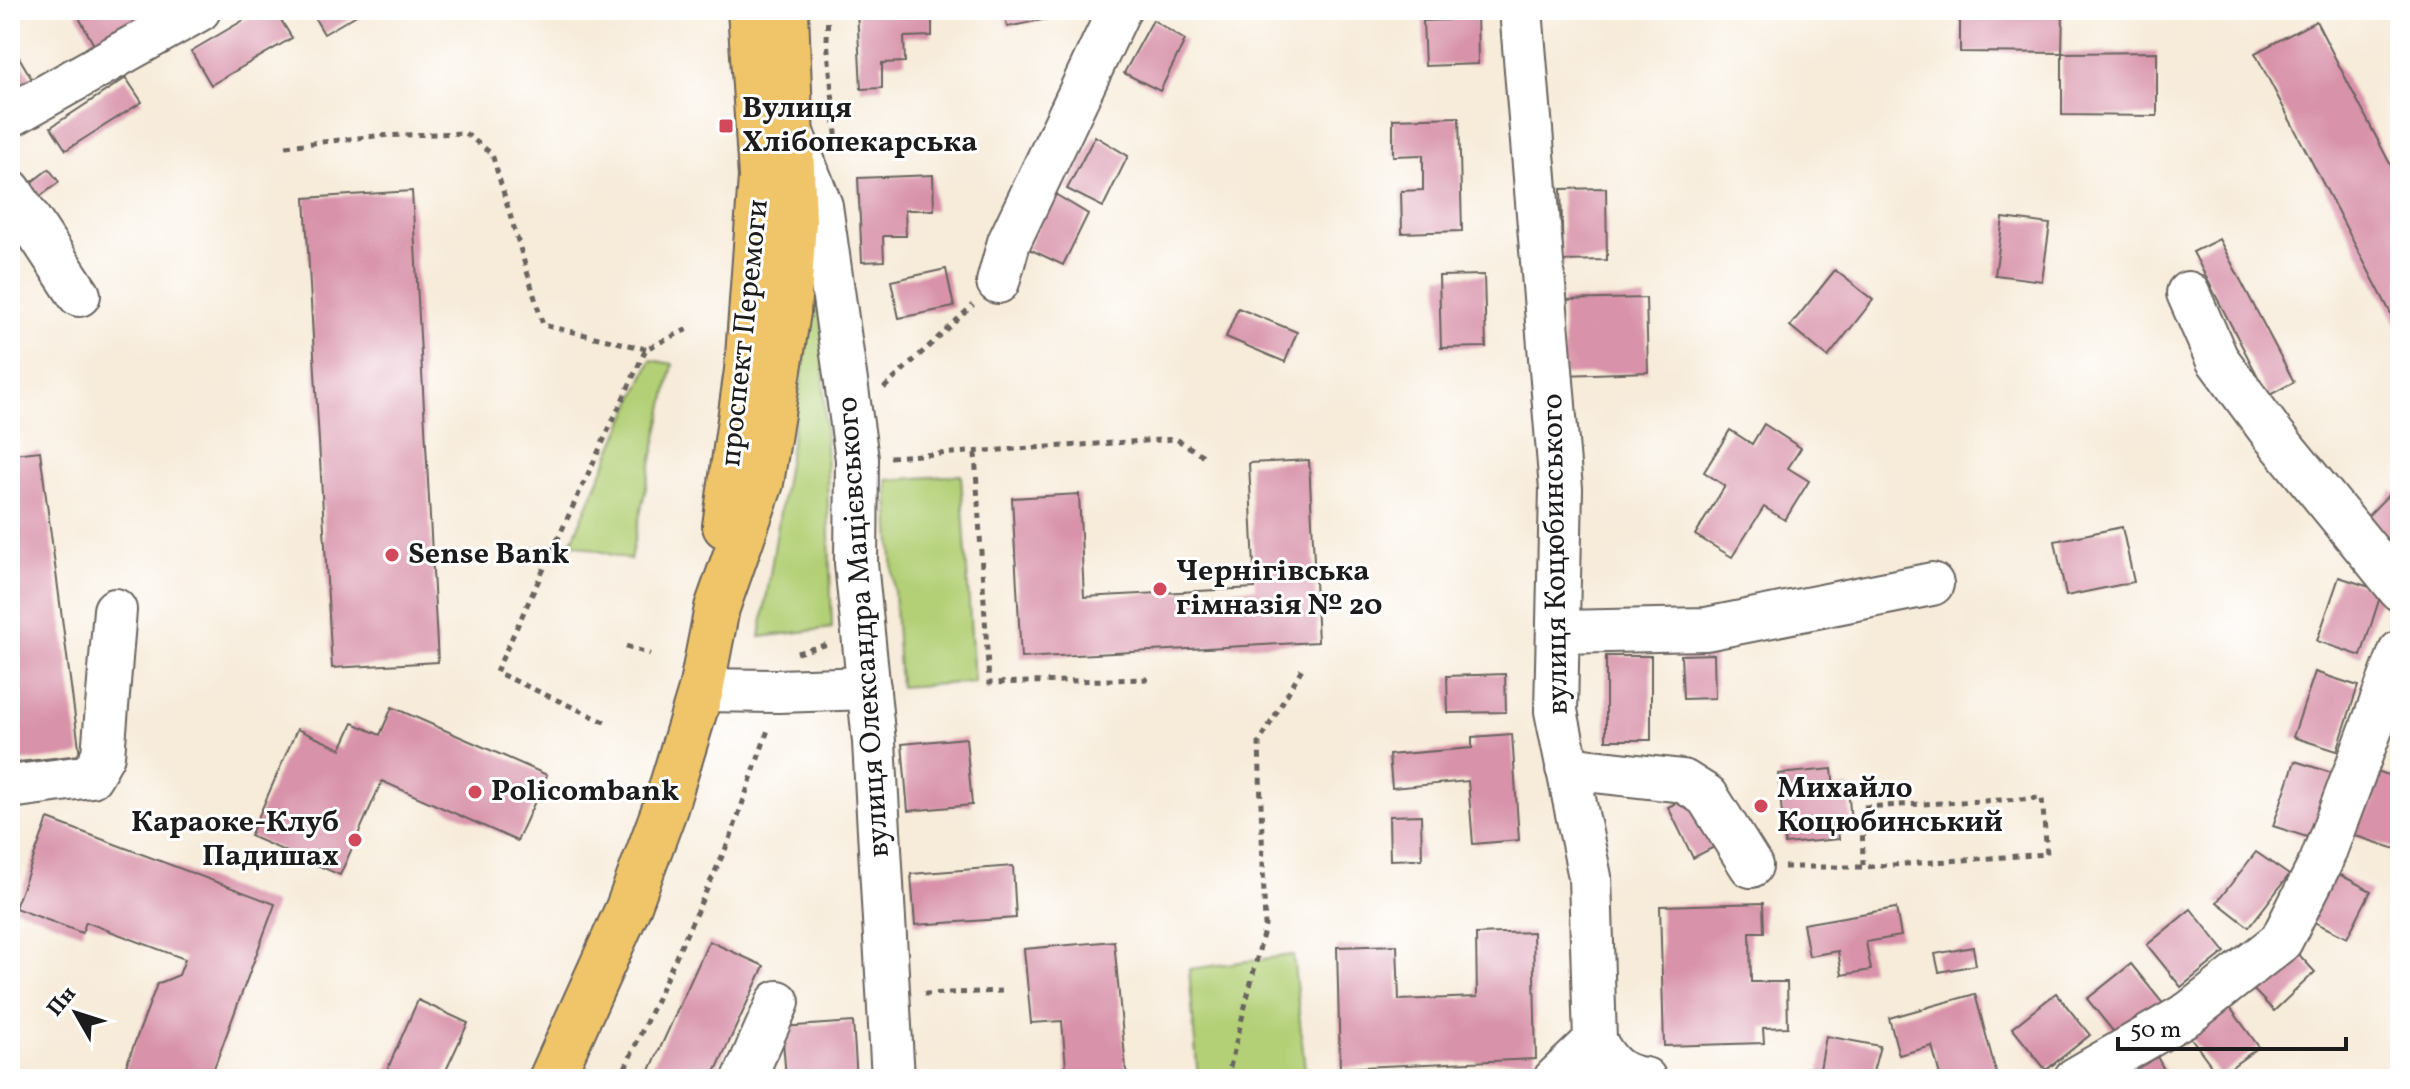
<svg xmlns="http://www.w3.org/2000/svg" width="2410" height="1089" font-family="Vollkorn,serif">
<rect width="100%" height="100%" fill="#fff"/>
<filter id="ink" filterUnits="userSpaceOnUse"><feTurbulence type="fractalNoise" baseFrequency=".0125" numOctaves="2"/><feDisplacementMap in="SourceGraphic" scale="16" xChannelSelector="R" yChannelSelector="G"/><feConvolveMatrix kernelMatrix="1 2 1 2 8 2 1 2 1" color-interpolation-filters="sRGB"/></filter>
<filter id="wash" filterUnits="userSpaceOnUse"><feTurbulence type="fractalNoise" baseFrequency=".006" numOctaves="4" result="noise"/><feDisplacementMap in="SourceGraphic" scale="32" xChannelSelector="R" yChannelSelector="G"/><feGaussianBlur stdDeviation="1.8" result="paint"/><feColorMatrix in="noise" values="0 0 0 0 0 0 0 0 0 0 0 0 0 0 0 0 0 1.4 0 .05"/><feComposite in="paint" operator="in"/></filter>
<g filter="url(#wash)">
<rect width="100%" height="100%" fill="#f7ebd9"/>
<g fill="#b3d077" stroke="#68764a" stroke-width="2">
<polygon points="820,263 832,628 760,637"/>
<polygon points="651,360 673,364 630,560 571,543"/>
<polygon points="961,475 974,682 900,687 887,480"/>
<polygon points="1293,955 1306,1079 1198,1079 1189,969"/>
</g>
<g id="blocks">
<g fill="#d892a9">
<polygon points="79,10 159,10 95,47 76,12"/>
<polygon points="261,10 275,10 292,38 211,85 191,51"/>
<polygon points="310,10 365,10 324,34"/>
<polygon points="857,10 932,10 932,36 904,37 905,62 882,63 882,88 861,89"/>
<polygon points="1004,10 1061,10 1062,16 1007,27"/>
<polygon points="1447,10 1477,10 1478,64 1425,66 1423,21 1448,20"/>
<polygon points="1960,10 2063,10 2062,53 1960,52"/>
<polygon points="1153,20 1185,40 1160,91 1124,73"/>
<polygon points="2316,21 2400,183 2400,331 2255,53"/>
<polygon points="10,42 36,86 10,101"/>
<polygon points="2157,52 2157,116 2062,115 2062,53"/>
<polygon points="126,78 142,102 66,150 51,127"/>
<polygon points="1459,117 1462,231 1402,233 1401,191 1423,190 1423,155 1393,156 1393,119"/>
<polygon points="1095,136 1128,156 1103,207 1067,189"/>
<polygon points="49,169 59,182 38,198 29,184"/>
<polygon points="933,175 934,210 905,210 906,236 883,236 884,261 862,262 858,178"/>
<polygon points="1606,188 1607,260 1563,261 1561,189"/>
<polygon points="412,191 438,662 332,668 305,198"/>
<polygon points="1055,194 1088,214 1063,265 1027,248"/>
<polygon points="2003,218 2050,224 2042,281 1995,275"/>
<polygon points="2219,239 2294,382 2268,396 2193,252"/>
<polygon points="946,269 954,307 899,318 891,281"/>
<polygon points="1835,270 1873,300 1828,357 1790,326"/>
<polygon points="1484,275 1486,347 1441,348 1439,276"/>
<polygon points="1646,298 1648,372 1564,375 1562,300"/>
<polygon points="1238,308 1297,332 1285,362 1226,337"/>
<polygon points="1764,424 1801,448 1788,468 1809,481 1785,520 1764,507 1732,557 1695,535 1725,486 1704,472 1730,430 1752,444"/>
<polygon points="10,436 14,454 40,451 80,755 10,763"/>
<polygon points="1309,460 1318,642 1021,658 1012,498 1079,494 1084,597 1255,588 1249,463"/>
<polygon points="2393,490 2400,496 2400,556 2363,521"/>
<polygon points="2122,527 2134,582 2066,596 2055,541"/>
<polygon points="2339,577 2382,591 2361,656 2317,641"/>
<polygon points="1714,654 1715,698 1683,699 1681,655"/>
<rect x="1606" y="656" width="45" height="84"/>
<polygon points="2315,672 2358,686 2337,751 2293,737"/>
<polygon points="1505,674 1506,712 1448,713 1447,676"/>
<polygon points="392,707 547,775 517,841 382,781 340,875 250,836 297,729 341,749 353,723 380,735"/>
<polygon points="1512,734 1519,840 1473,844 1468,781 1392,788 1389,755 1472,748 1472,737"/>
<polygon points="966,738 972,805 908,811 902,744"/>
<polygon points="2295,761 2338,775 2316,840 2273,826"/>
<polygon points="1832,769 1834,788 1848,787 1851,822 1837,823 1839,839 1785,844 1778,774"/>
<polygon points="2374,770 2400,779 2400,837 2396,849 2353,835"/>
<polygon points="1692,795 1718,845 1693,858 1668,807"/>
<polygon points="1421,815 1422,859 1390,860 1389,816"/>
<polygon points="48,819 275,904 210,1079 121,1079 157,984 179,975 185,959 86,922 82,933 15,908"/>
<polygon points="2256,852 2289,875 2249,927 2217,902"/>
<polygon points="1013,866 1016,918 915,925 911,874"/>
<polygon points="2335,872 2371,891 2347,938 2310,920"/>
<polygon points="1763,903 1764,932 1750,932 1751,982 1787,982 1788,1027 1763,1028 1764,1043 1664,1046 1660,906"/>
<polygon points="1896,908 1901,936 1866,942 1871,970 1842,975 1838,951 1809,956 1803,924"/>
<polygon points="2191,909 2225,952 2181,987 2147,945"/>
<polygon points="1533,932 1536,1059 1340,1068 1337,947 1397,945 1399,1000 1477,997 1476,934"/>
<polygon points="709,941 764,966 712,1079 646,1079"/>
<polygon points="1114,941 1127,1079 1067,1079 1062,1021 1031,1023 1024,949"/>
<polygon points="2290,945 2315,972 2274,1011 2249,985"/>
<polygon points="1973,947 1976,965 1939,972 1935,954"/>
<polygon points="2131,964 2165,1006 2121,1041 2087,999"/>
<polygon points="2056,993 2090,1035 2046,1070 2012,1028"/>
<polygon points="1975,994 1997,1076 1987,1079 1941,1079 1932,1046 1899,1055 1889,1018"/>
<polygon points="418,1000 468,1023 442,1079 383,1079"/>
<polygon points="2226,1002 2259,1047 2219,1076 2186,1031"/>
<polygon points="853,1022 857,1079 786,1079 782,1027"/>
<polygon points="1826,1036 1880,1046 1871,1079 1839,1079 1819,1075"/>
<polygon points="2154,1051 2169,1079 2112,1079"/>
</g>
</g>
</g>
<g filter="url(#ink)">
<use href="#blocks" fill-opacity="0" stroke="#69645e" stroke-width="2"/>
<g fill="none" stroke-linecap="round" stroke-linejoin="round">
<defs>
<g id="minor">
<polyline points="1521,10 1561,489 1556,711 1590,877 1595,1041 1555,1079"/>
<polyline points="10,116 199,10"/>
<polyline points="794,138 821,206 857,459 856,563 874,742 893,1079"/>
<polyline points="10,190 79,295"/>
<polyline points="998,282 1009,242 1119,10"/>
<polyline points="2188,293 2217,359 2271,432 2400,590"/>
<polyline points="1559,632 1706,629 1932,584"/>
<polyline points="701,690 778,691 869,688"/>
<polyline points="1567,768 1683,781 1707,796 1751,866"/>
<polyline points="10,787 91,776 103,755 115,610"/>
<path d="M1595,1041C1607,1063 1618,1076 1645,1079"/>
<polyline points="744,1079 778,1002"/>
<polyline points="2075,1079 2189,1013 2281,941 2321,862 2400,652"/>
</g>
<g id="major">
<polyline points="725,526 747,370 761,177 750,10"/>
<polyline points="551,1079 628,908 665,808 701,690 717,608 761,483 788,312 794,222 786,10"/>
</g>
</defs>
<use href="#minor" stroke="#69645e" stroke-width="46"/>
<use href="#major" stroke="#69645e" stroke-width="48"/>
<g stroke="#69645e" stroke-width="5" stroke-dasharray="6 6" stroke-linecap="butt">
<polyline points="828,10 827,40 837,144"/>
<polyline points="286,146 376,136 465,133 492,154 543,325 646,349"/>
<polyline points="884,388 973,305"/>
<polyline points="975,453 989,683 1148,679"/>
<polyline points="890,457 1176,439 1207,458"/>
<polyline points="626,646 650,654"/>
<polyline points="797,653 828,644"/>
<polyline points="605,722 496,672 646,349 692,327"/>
<polyline points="1784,867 1863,867 2047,854 2042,798 1862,807 1863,867"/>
<polyline points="924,994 1003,991"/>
<polyline points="620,1079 730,839 769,727"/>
<polyline points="1227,1079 1265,926 1259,743 1304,665"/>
</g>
<use href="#minor" stroke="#fff" stroke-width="42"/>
<use href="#major" stroke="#f0c469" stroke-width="44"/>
</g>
</g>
<g fill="#d1495b" stroke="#fff" stroke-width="3">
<rect x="718" y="118" width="16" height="16" rx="4"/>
<circle cx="392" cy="555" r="8"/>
<circle cx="1160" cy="589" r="8"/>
<circle cx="475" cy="792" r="8"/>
<circle cx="1761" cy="806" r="8"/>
<circle cx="355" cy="840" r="8"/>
</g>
<g text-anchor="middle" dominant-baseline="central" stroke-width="6" stroke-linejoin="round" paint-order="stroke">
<g font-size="30" font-weight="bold" fill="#1c1c1c" stroke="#fff" text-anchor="start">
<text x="742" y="109">Вулиця<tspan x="742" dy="34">Хлібопекарська</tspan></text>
<text x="408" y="555">Sense Bank</text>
<text x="1176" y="572">Чернігівська<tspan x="1176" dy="34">гімназія № 20</tspan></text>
<text x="1777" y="789">Михайло<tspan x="1777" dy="34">Коцюбинський</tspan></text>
<text x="491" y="792">Policombank</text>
<text x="339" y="823" text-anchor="end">Караоке-Клуб<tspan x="339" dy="34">Падишах</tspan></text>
</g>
<g font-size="30" fill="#1c1c1c" stroke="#fff">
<text transform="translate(745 333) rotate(-84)">проспект Перемоги</text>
<text transform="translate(1556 554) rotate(-91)">вулиця Коцюбинського</text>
<text transform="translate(864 627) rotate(-94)">вулиця Олександра Мацієвського</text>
</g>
</g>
<rect width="2410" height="1089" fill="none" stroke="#fff" stroke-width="40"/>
<g transform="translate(76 1013) rotate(309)" stroke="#ffffff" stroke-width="6" paint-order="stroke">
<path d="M0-6L14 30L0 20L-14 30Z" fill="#1c1c1c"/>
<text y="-12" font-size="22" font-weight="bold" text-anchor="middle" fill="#1c1c1c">Пн</text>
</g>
<path d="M2118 1037v12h228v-12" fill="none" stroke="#1c1c1c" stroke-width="4"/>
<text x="2130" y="1037" font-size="24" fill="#1c1c1c" stroke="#ffffff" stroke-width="6" paint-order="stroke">50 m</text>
</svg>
